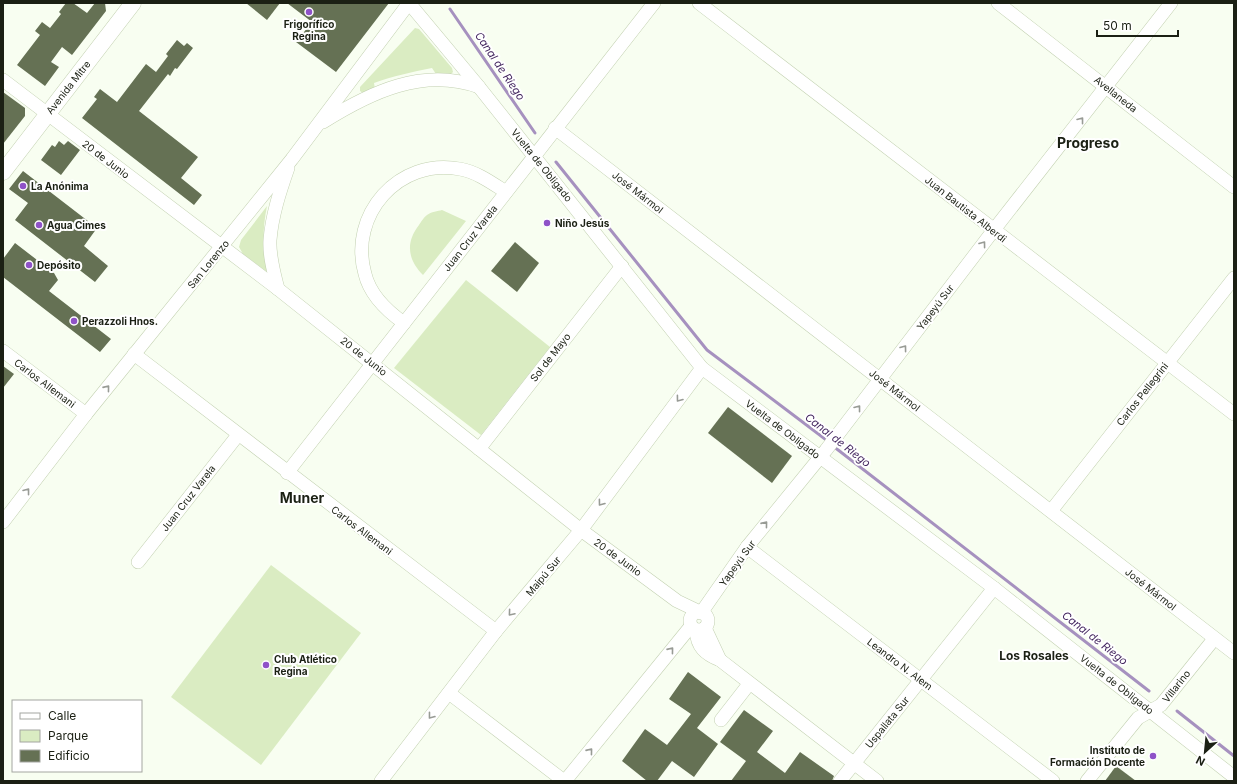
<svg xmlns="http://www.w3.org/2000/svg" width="1237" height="784" font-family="Inter,sans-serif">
<rect width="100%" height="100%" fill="#f8fef1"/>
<g fill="#daecc2">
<path d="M415,28L419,29L452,68L453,72L451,74H436L432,68C412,72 393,76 374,83L375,89L363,93L360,91V87Z"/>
<path d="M267,206C262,231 263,247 267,272L243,254L239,247L241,240Z"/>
<path d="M442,210L466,221L423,275C408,260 405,243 419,225C421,222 424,217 427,215C431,212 438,211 442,210Z"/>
<polygon points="466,280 550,347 481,435 394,368"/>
<polygon points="271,565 361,633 261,765 171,697"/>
</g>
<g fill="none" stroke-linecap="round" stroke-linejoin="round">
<g stroke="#a691bf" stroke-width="3">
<polyline points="450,9 535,133"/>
<polyline points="556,162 707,350 829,442"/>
<polyline points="833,446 1149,691"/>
<polyline points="1177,711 1234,756"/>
</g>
</g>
<g fill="#657154">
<polygon points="66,3 73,3 87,13 95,3 105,3 106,11 72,55 62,47 51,62 59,67 45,86 17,65 40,35 35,31 42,22 50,28 61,14 59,12"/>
<polygon points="246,3 280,3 267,20"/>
<polygon points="287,3 389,3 336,72 296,42 312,22"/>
<polygon points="177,40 184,46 187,43 193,48 177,69 175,68 170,76 168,74 139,111 198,157 181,178 202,195 194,205 82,118 97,99 94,97 100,89 117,102 146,64 156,72 168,56 166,54"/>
<polygon points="3,92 25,108 25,116 3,144"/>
<polygon points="59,141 64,145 68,141 80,150 61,175 41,160 52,145 55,147"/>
<polygon points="23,171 97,228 84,246 108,266 95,282 15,220 28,203 9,189"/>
<polygon points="515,242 539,263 517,292 491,271"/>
<polygon points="15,243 54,273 58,280 49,291 111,339 100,352 3,277 3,259"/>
<polygon points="3,366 14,374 3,388"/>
<polygon points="728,407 792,456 772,483 708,433"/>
<polygon points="688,672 721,697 697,728 718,744 694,777 672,761 657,781 647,781 622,761 645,729 667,745 691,714 669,699"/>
<polygon points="744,710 773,731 757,752 785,773 800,752 834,776 832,781 731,781 746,761 720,742"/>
<polygon points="1116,766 1136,781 1105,781"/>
</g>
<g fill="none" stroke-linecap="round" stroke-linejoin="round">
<defs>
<g id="minor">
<polyline points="409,3 479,87 702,368 994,588 1234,777"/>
<polyline points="699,3 1234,414"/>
<polyline points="998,3 1234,187"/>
<polyline points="3,80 278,289 581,530 677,601 700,612"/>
<path d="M323,122C371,92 423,67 479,87"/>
<polyline points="555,128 1234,653"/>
<path d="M278,289C274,273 269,256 270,240C272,215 280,191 288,168"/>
<path d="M404,323C387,311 370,295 365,274C348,215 399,157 460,169C477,172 492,183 506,192"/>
<polyline points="3,351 86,414"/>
<polyline points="134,354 496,631"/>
<polyline points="479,449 622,266"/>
<polyline points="287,473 654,3"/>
<polyline points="1051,511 1234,278"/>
<polyline points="3,522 86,414 292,159 409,3"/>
<polyline points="747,547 1053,781"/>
<polyline points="138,562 238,435"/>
<circle cx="699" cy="621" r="9"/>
<polyline points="701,613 747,547 826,450 993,231 1171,3"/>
<polyline points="705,628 720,660"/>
<path d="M696,630C697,647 705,654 720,660L877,781"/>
<polyline points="449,693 564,781"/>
<polyline points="721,720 749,684"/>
<polyline points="381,781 496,631 581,530 702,368"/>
<polyline points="565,781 691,626"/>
<polyline points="840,781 994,588"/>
<polyline points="1087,781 1138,718 1161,705 1214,639"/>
</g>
<polyline id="major" points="3,172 133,3"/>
</defs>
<use href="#minor" stroke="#c2d0b0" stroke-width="14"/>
<use href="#major" stroke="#c2d0b0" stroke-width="17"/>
<use href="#minor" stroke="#fff" stroke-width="13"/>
<use href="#major" stroke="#fff" stroke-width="16"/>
</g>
<defs><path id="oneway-chevron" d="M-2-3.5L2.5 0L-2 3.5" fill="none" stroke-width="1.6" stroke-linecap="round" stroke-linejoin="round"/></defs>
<g stroke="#989b95">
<use href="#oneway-chevron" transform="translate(1081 120) rotate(-52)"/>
<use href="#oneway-chevron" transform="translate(983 244) rotate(-53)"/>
<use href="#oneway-chevron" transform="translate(904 348) rotate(-53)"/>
<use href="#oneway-chevron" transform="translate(107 388) rotate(-51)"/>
<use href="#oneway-chevron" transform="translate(679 399) rotate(127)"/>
<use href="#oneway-chevron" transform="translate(858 408) rotate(-52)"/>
<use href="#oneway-chevron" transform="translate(27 491) rotate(-52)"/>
<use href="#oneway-chevron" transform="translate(601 503) rotate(127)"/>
<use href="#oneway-chevron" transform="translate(765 524) rotate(-51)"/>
<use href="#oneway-chevron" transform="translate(511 613) rotate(130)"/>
<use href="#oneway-chevron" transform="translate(671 650) rotate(-51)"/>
<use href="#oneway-chevron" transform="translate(431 716) rotate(128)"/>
<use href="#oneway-chevron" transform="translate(590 751) rotate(-51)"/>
</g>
<g fill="#8f52c8" stroke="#fff" stroke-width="1.5">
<circle cx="309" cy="12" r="4"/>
<circle cx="23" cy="186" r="4"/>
<circle cx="547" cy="223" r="4"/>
<circle cx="39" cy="225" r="4"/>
<circle cx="29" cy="265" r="4"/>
<circle cx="74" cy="321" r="4"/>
<circle cx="266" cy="665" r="4"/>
<circle cx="1153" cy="756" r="4"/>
</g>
<g text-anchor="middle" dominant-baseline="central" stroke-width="4" stroke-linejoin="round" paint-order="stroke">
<g font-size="10" font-weight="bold" fill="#1b2014" stroke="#fff" text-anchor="start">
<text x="309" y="24" text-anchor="middle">Frigorífico<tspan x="309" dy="12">Regina</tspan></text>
<text x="31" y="186">La Anónima</text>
<text x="555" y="223">Niño Jesús</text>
<text x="47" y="225">Agua Cimes</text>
<text x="37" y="265">Depósito</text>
<text x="82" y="321">Perazzoli Hnos.</text>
<text x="274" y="659">Club Atlético<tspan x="274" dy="12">Regina</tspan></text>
<text x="1145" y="750" text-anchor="end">Instituto de<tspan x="1145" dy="12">Formación Docente</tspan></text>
</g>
<g font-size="10" fill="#1b2014" stroke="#fff">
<text transform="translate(68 87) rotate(-52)">Avenida Mitre</text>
<text transform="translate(1116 94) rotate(38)">Avellaneda</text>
<text transform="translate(106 159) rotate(37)">20 de Junio</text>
<text transform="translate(542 165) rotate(51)">Vuelta de Obligado</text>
<text transform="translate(638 192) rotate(38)">José Mármol</text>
<text transform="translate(966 209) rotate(38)">Juan Bautista Alberdi</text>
<text transform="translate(470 238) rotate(-52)">Juan Cruz Varela</text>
<text transform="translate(208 264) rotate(-51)">San Lorenzo</text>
<text transform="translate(935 307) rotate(-53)">Yapeyú Sur</text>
<text transform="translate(364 356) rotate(38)">20 de Junio</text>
<text transform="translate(550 357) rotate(-52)">Sol de Mayo</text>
<text transform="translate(45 383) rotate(37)">Carlos Allemani</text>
<text transform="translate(895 390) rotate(38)">José Mármol</text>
<text transform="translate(1142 394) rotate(-52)">Carlos Pellegrini</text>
<text transform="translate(783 429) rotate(37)">Vuelta de Obligado</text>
<text transform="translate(188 498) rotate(-52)">Juan Cruz Varela</text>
<text transform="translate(362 530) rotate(37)">Carlos Allemani</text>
<text transform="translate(618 557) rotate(36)">20 de Junio</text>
<text transform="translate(737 563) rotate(-54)">Yapeyú Sur</text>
<text transform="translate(543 576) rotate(-50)">Maipú Sur</text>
<text transform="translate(1151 589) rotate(38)">José Mármol</text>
<text transform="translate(900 664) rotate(37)">Leandro N. Alem</text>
<text transform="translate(1117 684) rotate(38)">Vuelta de Obligado</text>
<text transform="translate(1176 686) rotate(-52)">Villarino</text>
<text transform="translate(887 722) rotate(-51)">Uspallata Sur</text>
</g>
<g font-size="11" font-style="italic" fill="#43265f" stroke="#fff">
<text transform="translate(500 66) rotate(56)">Canal de Riego</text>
<text transform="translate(838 440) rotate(38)">Canal de Riego</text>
<text transform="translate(1095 638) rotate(38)">Canal de Riego</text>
</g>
<g font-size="12" font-weight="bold" fill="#1b2014" stroke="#fff">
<text x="1034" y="655">Los Rosales</text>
</g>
<g font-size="14" font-weight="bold" fill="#1b2014" stroke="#fff">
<text x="1088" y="142">Progreso</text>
<text x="302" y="497">Muner</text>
</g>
</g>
<rect width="1237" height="784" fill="none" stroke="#1b2014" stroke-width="8"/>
<rect x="12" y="700" width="130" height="72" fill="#ffffff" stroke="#a4a6a1"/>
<rect x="20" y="713" width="20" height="6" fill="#ffffff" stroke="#a4a6a1"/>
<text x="48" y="720" font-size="12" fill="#1b2014">Calle</text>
<rect x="20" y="730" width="20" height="12" fill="#daecc2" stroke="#a4a6a1"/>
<text x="48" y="740" font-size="12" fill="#1b2014">Parque</text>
<rect x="20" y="750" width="20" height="12" fill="#657154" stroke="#a4a6a1"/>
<text x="48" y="760" font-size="12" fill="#1b2014">Edificio</text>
<g transform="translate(1205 752) rotate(207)" stroke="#ffffff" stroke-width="3" paint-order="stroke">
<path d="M0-3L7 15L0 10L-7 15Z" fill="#1b2014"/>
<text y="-6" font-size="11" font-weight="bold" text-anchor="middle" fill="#1b2014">N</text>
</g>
<path d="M1097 30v6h81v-6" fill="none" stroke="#1b2014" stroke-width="2"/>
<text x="1103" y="30" font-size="12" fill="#1b2014" stroke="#ffffff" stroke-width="3" paint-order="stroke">50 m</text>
</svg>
